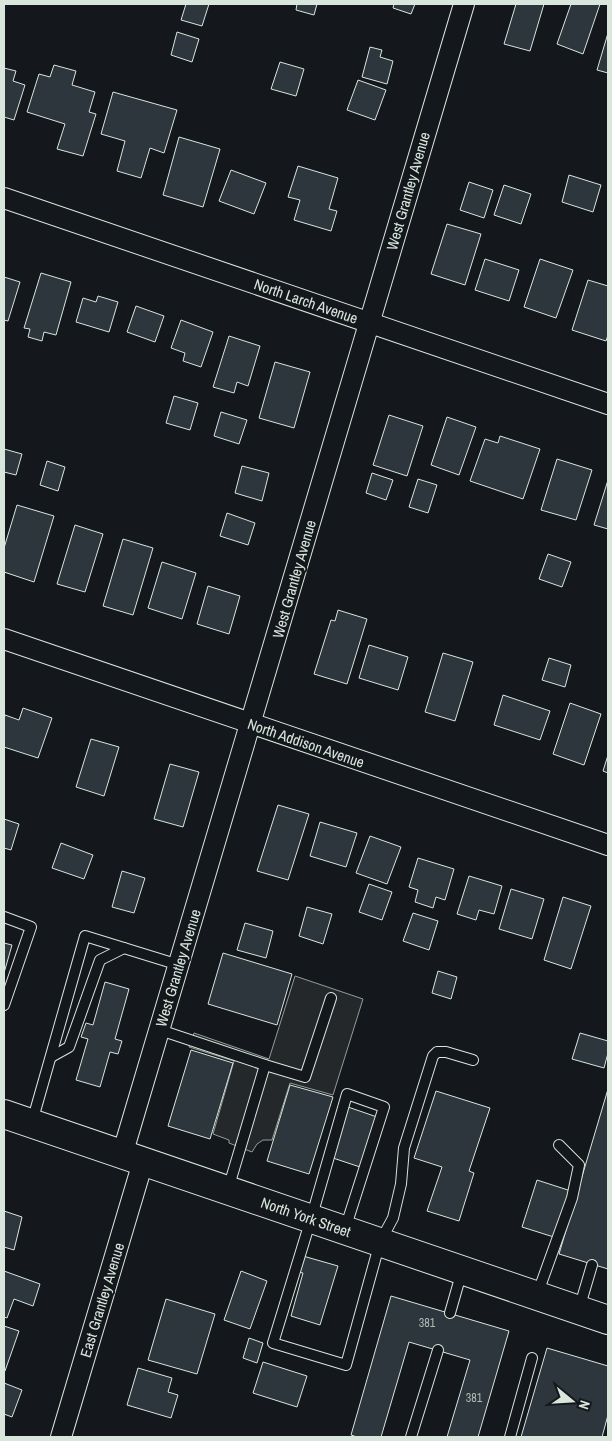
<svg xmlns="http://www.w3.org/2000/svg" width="612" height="1441" font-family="'Archivo Narrow',sans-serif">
<rect width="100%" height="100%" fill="#14181c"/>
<polygon fill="#24282b" stroke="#939e99" points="295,976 363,999 333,1095 290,1083 272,1140 263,1140 257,1144 252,1152 229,1143 229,1140 213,1134 234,1061 189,1047 194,1033 269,1059"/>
<g fill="#2c363c" stroke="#d8e6dc">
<polygon points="186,4 209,4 202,26 181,20"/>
<polygon points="297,4 317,4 314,15 296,10"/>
<polygon points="394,4 415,4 411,14 393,8"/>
<polygon points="516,4 544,4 530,51 504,44"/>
<polygon points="571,4 600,4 583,54 557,44"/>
<polygon points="177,32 199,39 192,62 171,55"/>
<polygon points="608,33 608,73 597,70"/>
<polygon points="370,47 382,50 380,57 393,61 387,84 362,77"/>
<polygon points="280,62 304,69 296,96 271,89"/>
<polygon points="54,65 76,71 72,85 95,92 89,112 96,114 83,156 57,149 65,124 27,112 39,74 50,77"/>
<polygon points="4,68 16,71 13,81 25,85 14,120 4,117"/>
<polygon points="358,80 386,90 375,120 347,110"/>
<polygon points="113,92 177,110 164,153 150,148 141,178 117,171 125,141 101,134"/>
<polygon points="179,137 220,149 203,207 163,195"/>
<polygon points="298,166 338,178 329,209 337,211 331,231 294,220 300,200 288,197"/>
<polygon points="231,170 266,183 254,214 219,201"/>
<polygon points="569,175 601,185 593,212 562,202"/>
<polygon points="469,182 493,190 484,218 460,210"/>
<polygon points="504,185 531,194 521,224 494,215"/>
<polygon points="447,224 481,234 465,285 431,274"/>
<polygon points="485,259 519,270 509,301 475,290"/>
<polygon points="540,259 573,270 556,318 524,307"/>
<polygon points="41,273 71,282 56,335 44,332 42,341 28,337 30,329 24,328"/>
<polygon points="4,277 20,282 8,321 4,320"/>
<polygon points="588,280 608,286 608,335 606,341 572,330"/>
<polygon points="98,296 118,302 109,332 76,322 83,298 96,302"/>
<polygon points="136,306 164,316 155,342 127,332"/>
<polygon points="181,320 213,332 201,367 183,361 185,353 171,348"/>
<polygon points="229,336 260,346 248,386 237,382 234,393 213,387"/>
<polygon points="275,362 310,372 294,428 259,418"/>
<polygon points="174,396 198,403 190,430 166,423"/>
<polygon points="221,412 247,420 239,444 214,436"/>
<polygon points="389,415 423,426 407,476 373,465"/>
<polygon points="447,417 476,427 459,475 431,465"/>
<polygon points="500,436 540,449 523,499 470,481 485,439 498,443"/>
<polygon points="4,449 22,454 16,475 4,472"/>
<polygon points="557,459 592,470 576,520 541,510"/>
<polygon points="47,461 65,467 58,491 40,485"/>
<polygon points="242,466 269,473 262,501 235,493"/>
<polygon points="372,473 393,480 386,500 366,493"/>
<polygon points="418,479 437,485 428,513 409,507"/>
<polygon points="608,480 608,529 594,525"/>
<polygon points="17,505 54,516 34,582 4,572 4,548"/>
<polygon points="227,513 255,523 248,545 220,536"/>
<polygon points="75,525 103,534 85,592 57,584"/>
<polygon points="123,539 153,548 133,615 103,606"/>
<polygon points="548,554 571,562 562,587 539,579"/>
<polygon points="162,562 196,573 182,619 148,608"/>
<polygon points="208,586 240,596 229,634 197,624"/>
<polygon points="338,610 367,619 347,684 314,674 331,620 335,621"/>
<polygon points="369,645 408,657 398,690 359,678"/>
<polygon points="443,653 473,662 455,721 425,712"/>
<polygon points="549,658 571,665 565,687 542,680"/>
<polygon points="503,695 550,711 540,740 494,725"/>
<polygon points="570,703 601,714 584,765 553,754"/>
<polygon points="23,708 52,718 38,758 4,747 4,720 5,715 19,720"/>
<polygon points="91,739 119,747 104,796 76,787"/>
<polygon points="608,755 608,773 603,771"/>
<polygon points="170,764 199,772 183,827 154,819"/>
<polygon points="278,805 309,814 288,880 257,871"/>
<polygon points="4,819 19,824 11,850 4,848"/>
<polygon points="320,822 357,833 346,867 310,856"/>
<polygon points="370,836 401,847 387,884 356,873"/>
<polygon points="61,843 93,855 84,879 52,868"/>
<polygon points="418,858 454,869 445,900 436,897 433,908 415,902 418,890 409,887"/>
<polygon points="122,871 145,878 134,913 112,907"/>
<polygon points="469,876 502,886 494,914 479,910 476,920 457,914"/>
<polygon points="369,884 392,892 382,920 359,912"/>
<polygon points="511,889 544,899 532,939 499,929"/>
<polygon points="563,897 591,906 571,969 544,960"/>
<polygon points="307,907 332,914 323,944 299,936"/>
<polygon points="413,913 438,921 429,950 403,941"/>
<polygon points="245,923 273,931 266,958 237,950"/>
<polygon points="4,943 12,945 4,973"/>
<polygon points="223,953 292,974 277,1025 208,1004"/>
<polygon points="438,971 457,977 451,999 432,993"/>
<polygon points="105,982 129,989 115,1039 122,1041 118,1054 110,1052 100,1087 76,1080 88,1039 81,1037 86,1023 93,1025"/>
<polygon points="580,1033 608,1041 608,1053 604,1068 572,1059"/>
<polygon points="191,1050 233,1063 210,1139 168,1126"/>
<polygon points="290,1085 333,1097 309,1174 267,1161"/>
<polygon points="608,1089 608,1269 559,1254"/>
<polygon points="436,1091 490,1108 469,1171 474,1173 459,1221 427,1211 442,1167 414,1158"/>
<polygon points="348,1107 377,1117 360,1167 330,1157"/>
<polygon points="537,1180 571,1191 557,1238 522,1227"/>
<polygon points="4,1211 22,1217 14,1250 4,1247"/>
<polygon points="303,1256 338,1266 320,1325 291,1316 303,1273 298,1272"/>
<polygon points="4,1271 40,1284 33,1306 14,1299 7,1318 4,1317"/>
<polygon points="241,1271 267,1281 250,1329 224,1320"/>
<polygon points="391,1296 509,1331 478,1437 447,1437 470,1360 409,1342 381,1437 357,1437 351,1435"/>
<polygon points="166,1299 215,1314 197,1374 148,1360"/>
<polygon points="4,1326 19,1331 5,1371 4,1371"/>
<polygon points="249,1338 263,1343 257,1363 243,1358"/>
<polygon points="547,1348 608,1366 608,1415 602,1437 521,1437"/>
<polygon points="263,1362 307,1376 297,1407 253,1393"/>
<polygon points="138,1368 172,1378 168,1392 178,1395 171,1418 127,1405"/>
<polygon points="4,1383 22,1390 12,1417 4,1414"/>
</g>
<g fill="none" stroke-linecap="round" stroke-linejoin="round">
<defs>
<g id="service">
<polyline points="4,917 31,927 4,1005"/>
<polyline points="160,1030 265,1065 228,1189"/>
<polyline points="51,1057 69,1047 100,960 124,948"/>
<polyline points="265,1065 305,1077 331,998"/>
<polyline points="32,1122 85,936 179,965"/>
<polyline points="345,1229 384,1107 347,1094 311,1219 273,1343 346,1365 380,1242 393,1218 401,1184 404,1148 433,1056 437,1052 446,1052 473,1060"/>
<polyline points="537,1295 572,1198 579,1165 559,1145"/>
<polyline points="579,1309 592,1265"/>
<polyline points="450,1313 462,1271"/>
<polyline points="411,1437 438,1350"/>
<polyline points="510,1437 532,1358"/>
</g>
<g id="minor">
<polyline points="4,198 608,404"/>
<polyline points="4,639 608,845"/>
<polyline points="122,1155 464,4"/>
<polyline points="61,1437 143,1162"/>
</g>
<polyline id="secondary" points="4,1114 608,1320"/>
</defs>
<use href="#service" stroke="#d8e6dc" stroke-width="12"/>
<use href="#minor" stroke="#d8e6dc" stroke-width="22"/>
<use href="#secondary" stroke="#d8e6dc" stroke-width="30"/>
<use href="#service" stroke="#14181c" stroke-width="10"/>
<use href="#minor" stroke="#14181c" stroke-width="20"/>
<use href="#secondary" stroke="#14181c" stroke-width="28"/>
</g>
<g text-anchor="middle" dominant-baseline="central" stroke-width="4" stroke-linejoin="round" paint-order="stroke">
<g font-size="12" fill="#adbab4">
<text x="427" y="1323">381</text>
<text x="474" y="1398">381</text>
</g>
<g font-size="15" fill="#d8e6dc" stroke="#14181c">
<text transform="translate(408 191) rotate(-74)">West Grantley Avenue</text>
<text transform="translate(306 301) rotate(19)">North Larch Avenue</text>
<text transform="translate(294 579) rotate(-74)">West Grantley Avenue</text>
<text transform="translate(306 743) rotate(19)">North Addison Avenue</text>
<text transform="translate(178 968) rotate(-73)">West Grantley Avenue</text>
<text transform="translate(306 1217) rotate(19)">North York Street</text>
<text transform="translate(102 1300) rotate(-73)">East Grantley Avenue</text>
</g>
</g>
<rect width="612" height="1441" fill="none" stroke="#d8e6dc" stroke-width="10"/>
<g transform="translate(572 1401) rotate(108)" stroke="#14181c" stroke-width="4" paint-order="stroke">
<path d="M0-4L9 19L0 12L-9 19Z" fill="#d8e6dc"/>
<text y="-8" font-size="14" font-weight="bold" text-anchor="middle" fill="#d8e6dc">N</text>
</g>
</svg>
